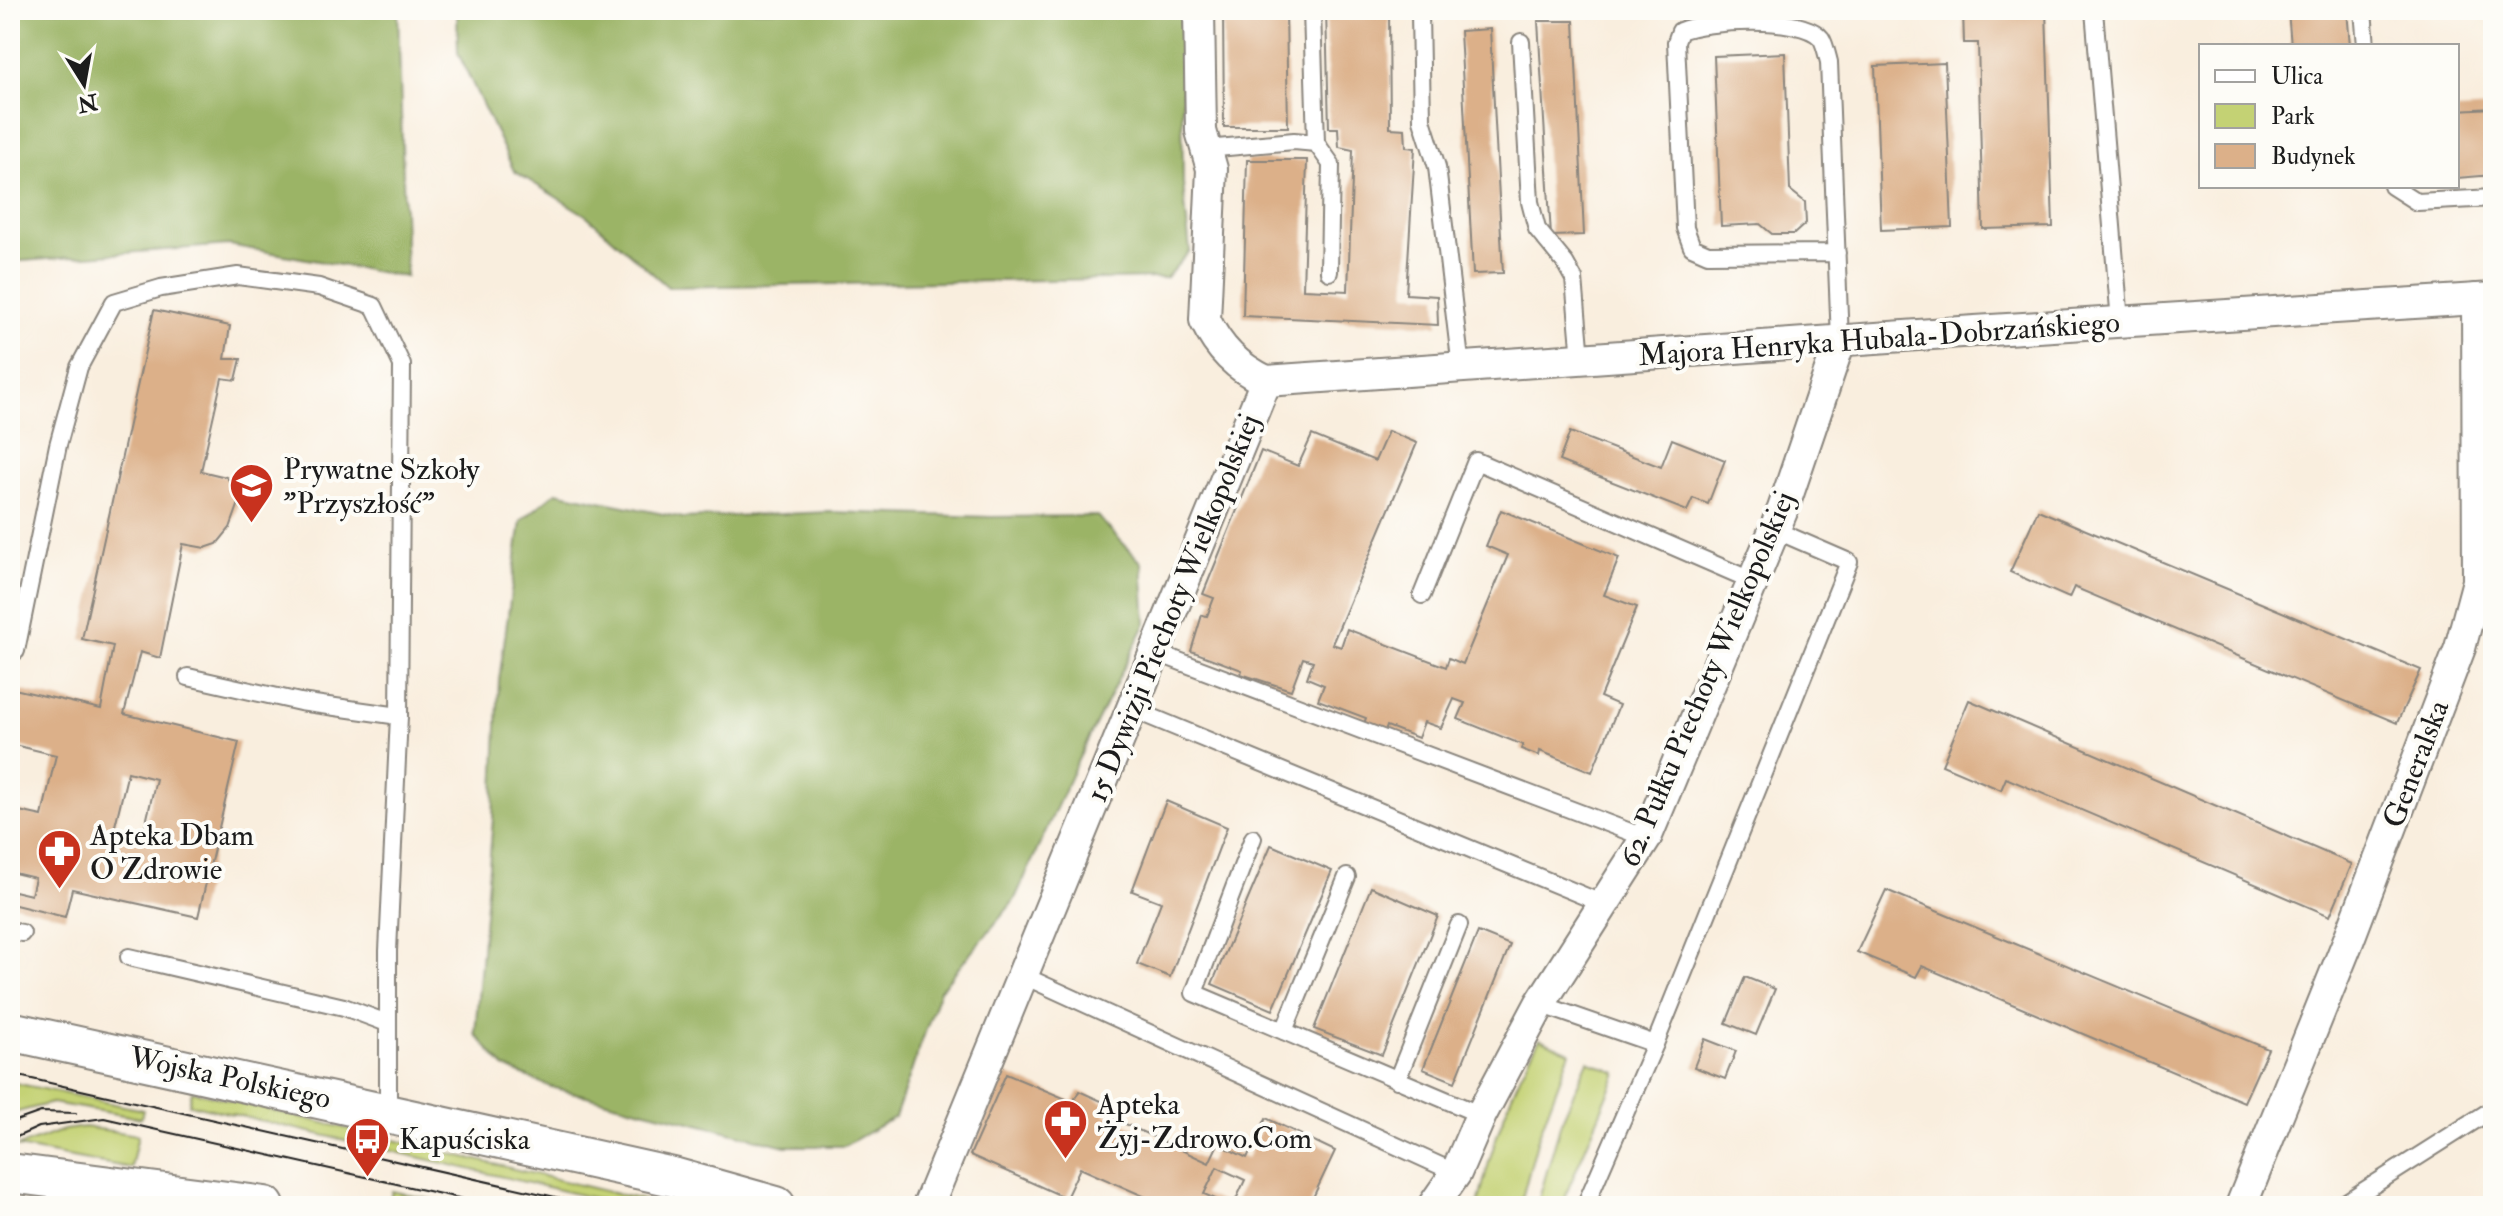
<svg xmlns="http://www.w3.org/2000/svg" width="2503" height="1216" font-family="'IM FELL Double Pica',serif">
<rect width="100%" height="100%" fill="#fdfcf7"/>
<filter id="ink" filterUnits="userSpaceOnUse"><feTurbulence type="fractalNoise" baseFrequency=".0125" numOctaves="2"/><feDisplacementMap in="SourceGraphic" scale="16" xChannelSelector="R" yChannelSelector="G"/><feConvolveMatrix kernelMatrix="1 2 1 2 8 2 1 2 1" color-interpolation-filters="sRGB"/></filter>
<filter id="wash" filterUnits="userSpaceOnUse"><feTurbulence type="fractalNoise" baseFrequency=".006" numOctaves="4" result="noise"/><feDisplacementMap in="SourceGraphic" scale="32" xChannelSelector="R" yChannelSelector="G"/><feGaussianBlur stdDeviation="1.8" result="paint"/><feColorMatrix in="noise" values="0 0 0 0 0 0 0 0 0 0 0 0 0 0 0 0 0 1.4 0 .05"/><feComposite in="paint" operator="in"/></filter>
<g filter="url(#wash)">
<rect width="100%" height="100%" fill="#f9eede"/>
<g fill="#c4d274" stroke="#707748" stroke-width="2">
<path d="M1540,1039L1570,1052L1538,1138L1520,1206H1478C1491,1147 1509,1090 1540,1039Z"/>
<polygon points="1588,1061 1617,1073 1561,1206 1537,1206 1561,1122"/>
<polygon points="10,1082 143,1110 141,1118 52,1103 10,1114"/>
<polygon points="192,1091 667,1206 628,1206 189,1104"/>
<polygon points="85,1127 138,1135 131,1168 17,1147 64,1130"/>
<polygon points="392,1191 460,1206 421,1206 390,1199"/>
</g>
<g fill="#9bb466" stroke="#5c6841" stroke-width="2">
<polygon points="10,10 398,10 406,277 229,245 10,262"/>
<polygon points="457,10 1181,10 1183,184 1190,251 1166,278 668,287 587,216 514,171 458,53"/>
<polygon points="556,492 683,518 830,512 990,517 1097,516 1142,563 1146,623 1078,760 1014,901 940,990 895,1117 844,1146 785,1146 551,1087 504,1067 475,1034 493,818 499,680 521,521"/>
</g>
<g id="blocks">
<g fill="#dcb089" fill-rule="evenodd">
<polygon points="1223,10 1286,10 1288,127 1224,127"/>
<polygon points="1326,10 1389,10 1390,128 1405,129 1406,147 1415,148 1406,294 1437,296 1438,325 1243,316 1247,160 1307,160 1303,289 1348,291 1353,150 1339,147 1338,128 1329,128"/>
<polygon points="1963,10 2046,10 2053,227 1983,229 1978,43 1964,43"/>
<polygon points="2288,10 2347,10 2350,46 2291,46"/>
<polygon points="1538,21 1574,21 1584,235 1551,236"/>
<polygon points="1490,29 1503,273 1473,274 1460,31"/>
<polygon points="1785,53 1790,190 1805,202 1806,223 1794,234 1772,234 1760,224 1721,226 1714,56"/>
<polygon points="1945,63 1952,227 1881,230 1875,66"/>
<polygon points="2493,108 2493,175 2457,178 2457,110"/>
<path d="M154,310L230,326L225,359H241L236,380L222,378L201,471L226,477L234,485L239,503L230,528L217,544L205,548L183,544L160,658L140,652L124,714L239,742L198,917L72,889L65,917L11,904L14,891L31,895L35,878L10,872V809L42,816L56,755L10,744V688L101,709L113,646L82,639ZM128,772L156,779L142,840L113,834Z"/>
<polygon points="1388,431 1417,443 1332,644 1341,647 1347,629 1446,667 1449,658 1463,664 1508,555 1486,546 1501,510 1619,558 1604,595 1637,607 1600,697 1619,705 1592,772 1540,751 1539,756 1521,749 1523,745 1458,719 1465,703 1454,699 1441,728 1424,722 1418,738 1387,726 1385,732 1364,724 1366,718 1318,700 1324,685 1307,678 1313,661 1303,658 1291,690 1241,674 1242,670 1191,651 1202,615 1207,616 1214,598 1203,594 1261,451 1298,466 1312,435 1375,461"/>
<polygon points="1570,432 1661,467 1672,439 1725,460 1708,504 1693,498 1687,511 1559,461"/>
<polygon points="2038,510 2421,670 2397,723 2074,587 2069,598 2010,572"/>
<polygon points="1969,700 2352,864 2330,916 2006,778 2001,790 1942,765"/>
<polygon points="1166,801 1227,827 1170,977 1137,964 1161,902 1132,891"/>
<polygon points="1271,845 1332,871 1273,1010 1212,984"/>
<polygon points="1371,887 1438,916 1382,1055 1314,1029"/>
<polygon points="1886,890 2268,1049 2244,1102 1922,966 1916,977 1857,952"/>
<polygon points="1478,932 1510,945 1455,1082 1423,1069"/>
<polygon points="1745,977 1775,989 1756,1035 1726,1023"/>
<polygon points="1705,1039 1736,1051 1725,1079 1694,1067"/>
<polygon points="1006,1074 1073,1102 1079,1091 1108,1104 1104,1114 1209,1163 1218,1144 1247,1158 1266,1118 1335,1151 1309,1206 1233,1206 1245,1180 1217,1167 1204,1194 1231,1206 1166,1206 1080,1168 1066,1198 970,1155"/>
</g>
</g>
</g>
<g filter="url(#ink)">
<use href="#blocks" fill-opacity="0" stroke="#8a857d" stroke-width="2"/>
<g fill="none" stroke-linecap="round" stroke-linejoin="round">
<defs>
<g id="service">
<polyline points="1312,10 1316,143"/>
<polyline points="2094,10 2120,322"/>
<polyline points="2363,10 2366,46"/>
<polyline points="1420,14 1422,120 1437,167 1461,368"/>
<polyline points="1521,42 1530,202 1537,229 1565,263 1574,279 1581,359"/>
<polyline points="1206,149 1294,141 1316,143 1331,164 1329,272"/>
<polyline points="2392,186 2417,202 2493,198"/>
<path d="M1837,253L1708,254L1692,247L1685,228L1676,42L1680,31C1706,20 1802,15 1821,38C1825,44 1827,55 1829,62L1840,341"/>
<polyline points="1422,595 1476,461 1753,581"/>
<polyline points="16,651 58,445 79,367 114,302 161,288 238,276 319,287 374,306 402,365 399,716 388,951 388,1112"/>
<polyline points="1155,652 1646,838"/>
<polyline points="188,677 300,702 399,716"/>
<polyline points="1132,709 1606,905"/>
<polyline points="1253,838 1194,993 1481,1115"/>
<polyline points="10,931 22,933"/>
<polyline points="129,957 344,1007 387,1023"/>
<polyline points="1022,975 1456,1173"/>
<polyline points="1540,1004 1655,1044 1849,562 1775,530"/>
<polyline points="1284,1031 1347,877"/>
<polyline points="1397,1080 1459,925"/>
<polyline points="1585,1206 1655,1044"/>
<polyline points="2340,1206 2493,1109"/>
</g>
<g id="minor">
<polyline points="1266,381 1975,331 2493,298"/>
<path d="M928,1206L1266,381C1237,367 1219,349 1205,320L1212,169L1201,131L1199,10"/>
<polyline points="1433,1206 1456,1173 1481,1115 1540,1004 1646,838 1783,509 1840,341"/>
<polyline points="2241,1206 2347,944 2460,648 2478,581 2477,299"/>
</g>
<g id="tertiary">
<polyline points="10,1031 673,1177 776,1206"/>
<polyline points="10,1173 265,1206"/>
</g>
</defs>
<use href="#service" stroke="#8a857d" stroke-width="20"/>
<use href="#minor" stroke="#8a857d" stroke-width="34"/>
<use href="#tertiary" stroke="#8a857d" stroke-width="42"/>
<use href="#service" stroke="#fff" stroke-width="16"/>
<use href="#minor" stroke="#fff" stroke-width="30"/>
<use href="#tertiary" stroke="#fff" stroke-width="38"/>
<g stroke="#1c1c1c" stroke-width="2">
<polyline points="10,1074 595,1206"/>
<polyline points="10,1123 41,1112 76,1113"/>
<polyline points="10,1140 39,1127 104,1118 494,1206"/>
</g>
</g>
</g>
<defs>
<symbol id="school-pin" viewBox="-11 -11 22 30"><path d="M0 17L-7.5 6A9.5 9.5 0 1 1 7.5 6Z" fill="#c8321e" stroke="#fdfcf7"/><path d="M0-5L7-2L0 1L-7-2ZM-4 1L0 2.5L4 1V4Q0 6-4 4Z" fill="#fff"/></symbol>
<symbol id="pharmacy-pin" viewBox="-11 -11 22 30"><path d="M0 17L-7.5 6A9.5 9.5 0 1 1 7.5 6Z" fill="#c8321e" stroke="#fdfcf7"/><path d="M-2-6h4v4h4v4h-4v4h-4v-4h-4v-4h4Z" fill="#fff"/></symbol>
<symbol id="bus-pin" viewBox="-11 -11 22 30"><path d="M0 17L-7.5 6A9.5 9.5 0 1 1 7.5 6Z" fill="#c8321e" stroke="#fdfcf7"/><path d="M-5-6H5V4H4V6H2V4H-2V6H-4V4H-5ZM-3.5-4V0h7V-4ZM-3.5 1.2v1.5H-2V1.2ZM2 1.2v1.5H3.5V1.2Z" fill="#fff"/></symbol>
</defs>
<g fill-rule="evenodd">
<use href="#school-pin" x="226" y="460" width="51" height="69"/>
<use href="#pharmacy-pin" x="34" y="826" width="51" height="69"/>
<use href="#pharmacy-pin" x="1040" y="1096" width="51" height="69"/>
<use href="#bus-pin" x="342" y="1114" width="51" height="69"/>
</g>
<g text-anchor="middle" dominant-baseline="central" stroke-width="8" stroke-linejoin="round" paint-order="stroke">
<g font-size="30" fill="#1c1c1c" stroke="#fdfcf7">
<text transform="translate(1879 339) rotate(-4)">Majora Henryka Hubala-Dobrzańskiego</text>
<text transform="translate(1173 608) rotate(-68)">15 Dywizji Piechoty Wielkopolskiej</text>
<text transform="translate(1707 679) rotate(-67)">62. Pułku Piechoty Wielkopolskiej</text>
<text transform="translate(2416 764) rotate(-69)">Generalska</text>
<text transform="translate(230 1078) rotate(12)">Wojska Polskiego</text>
</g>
<g font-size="30" fill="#1c1c1c" stroke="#fdfcf7" text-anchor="start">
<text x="283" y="469">Prywatne Szkoły<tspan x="283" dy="34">"Przyszłość"</tspan></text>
<text x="90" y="835">Apteka Dbam<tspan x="90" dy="34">O Zdrowie</tspan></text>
<text x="1097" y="1104">Apteka<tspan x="1097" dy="34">Żyj-Zdrowo.Com</tspan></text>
<text x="399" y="1139">Kapuściska</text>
</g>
</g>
<rect width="2503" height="1216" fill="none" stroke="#fdfcf7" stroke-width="40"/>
<rect x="2199" y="44" width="260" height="144" fill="#fdfcf7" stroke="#a3a29f" stroke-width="2"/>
<rect x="2215" y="70" width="40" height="12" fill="#ffffff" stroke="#a3a29f" stroke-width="2"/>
<text x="2271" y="84" font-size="24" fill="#1c1c1c">Ulica</text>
<rect x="2215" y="104" width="40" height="24" fill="#c4d274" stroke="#a3a29f" stroke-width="2"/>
<text x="2271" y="124" font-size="24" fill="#1c1c1c">Park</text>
<rect x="2215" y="144" width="40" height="24" fill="#dcb089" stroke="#a3a29f" stroke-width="2"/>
<text x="2271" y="164" font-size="24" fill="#1c1c1c">Budynek</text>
<g transform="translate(84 84) rotate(169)" stroke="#fdfcf7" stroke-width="6" paint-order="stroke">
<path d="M0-6L14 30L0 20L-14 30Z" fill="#1c1c1c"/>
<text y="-12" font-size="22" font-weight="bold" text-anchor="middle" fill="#1c1c1c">N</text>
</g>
</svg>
